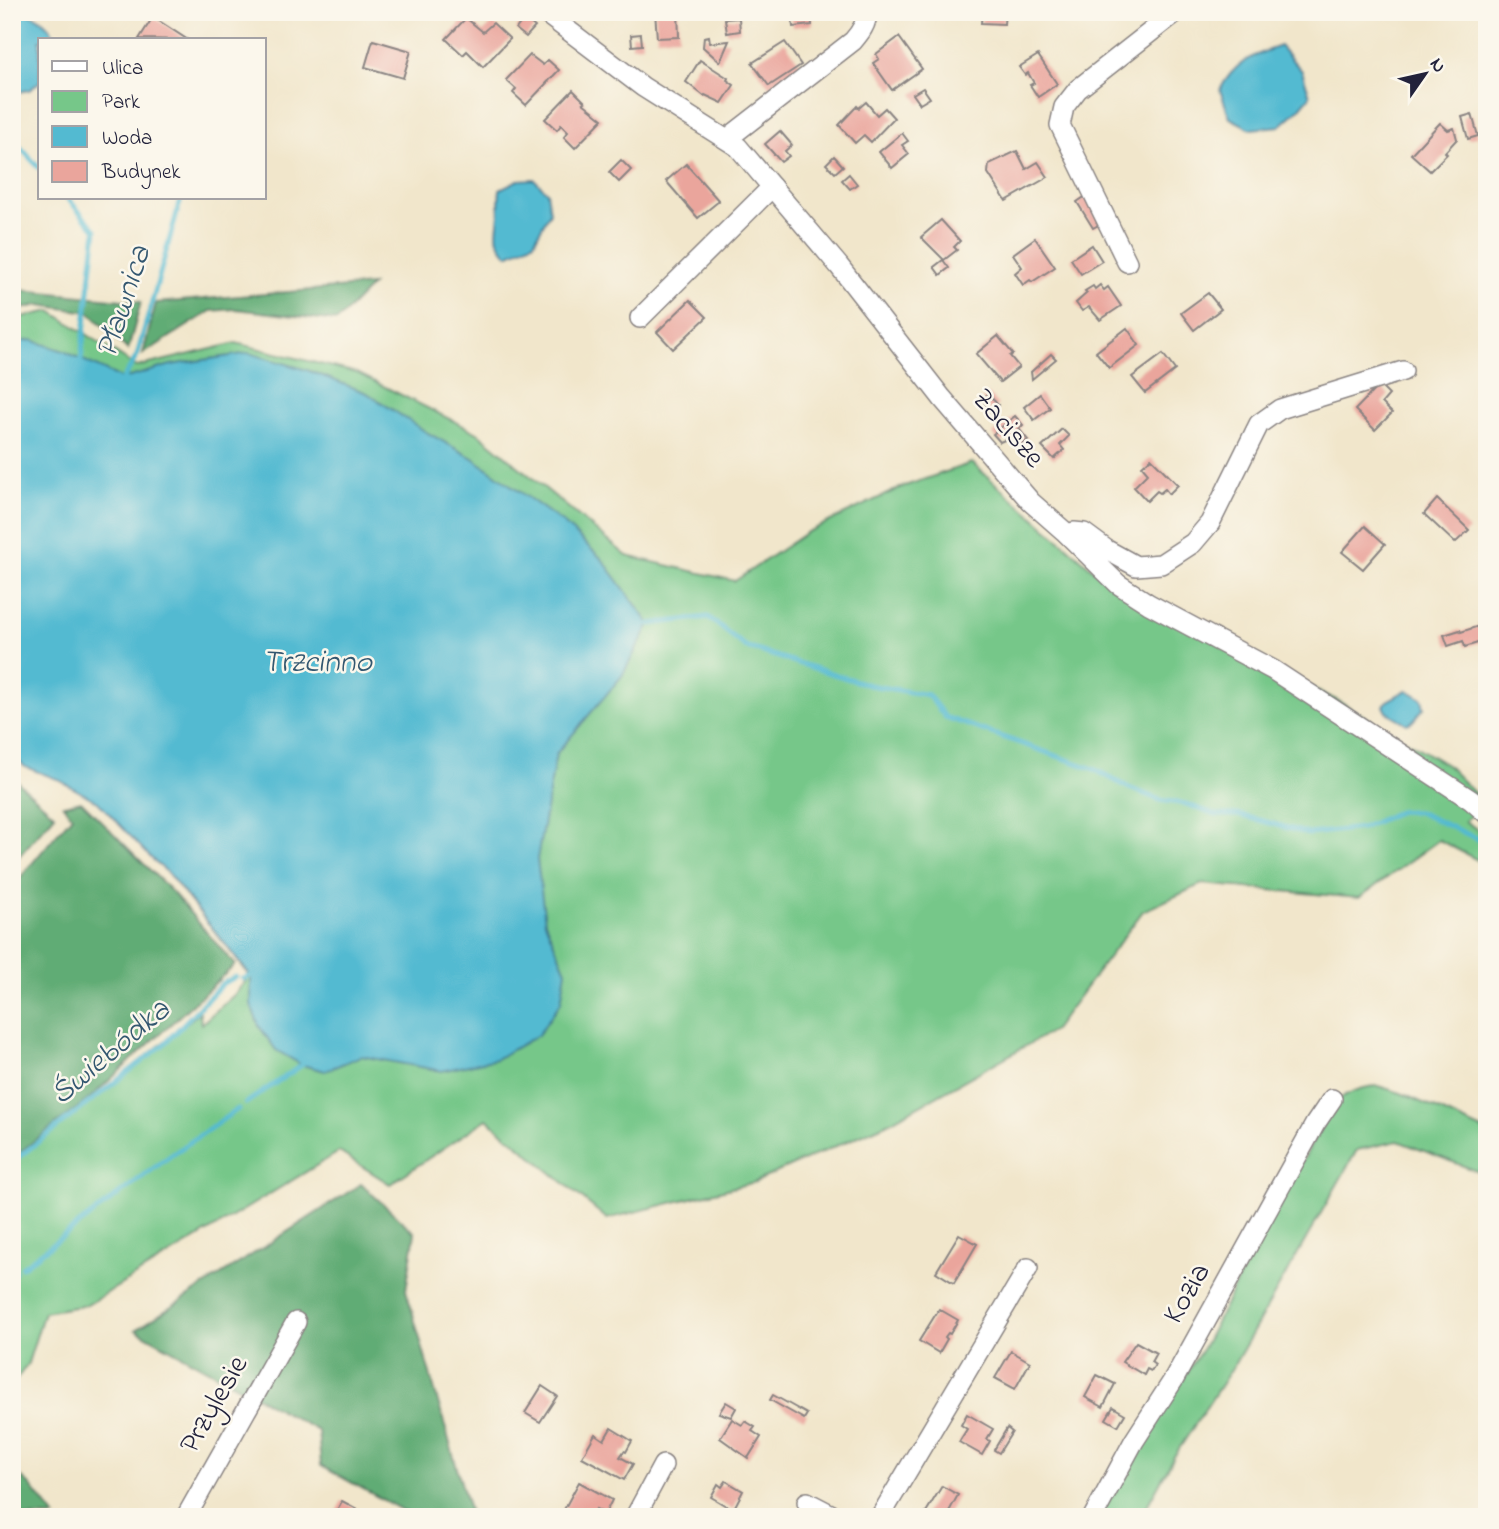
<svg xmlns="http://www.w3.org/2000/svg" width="1499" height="1529" font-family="'Indie Flower',sans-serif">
<rect width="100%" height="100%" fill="#fbf7ec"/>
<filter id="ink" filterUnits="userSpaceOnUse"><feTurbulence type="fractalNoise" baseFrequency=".0143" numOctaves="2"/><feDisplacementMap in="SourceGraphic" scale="14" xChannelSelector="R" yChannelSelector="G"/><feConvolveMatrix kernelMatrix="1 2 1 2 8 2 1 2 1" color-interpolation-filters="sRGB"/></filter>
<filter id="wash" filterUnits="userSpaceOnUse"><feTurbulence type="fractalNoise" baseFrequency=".00686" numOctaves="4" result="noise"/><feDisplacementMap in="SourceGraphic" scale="28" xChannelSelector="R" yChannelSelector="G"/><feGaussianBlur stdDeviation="1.57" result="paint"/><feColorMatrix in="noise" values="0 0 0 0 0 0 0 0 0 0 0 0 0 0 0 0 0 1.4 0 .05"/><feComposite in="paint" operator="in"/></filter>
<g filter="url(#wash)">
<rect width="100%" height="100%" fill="#f1e6cb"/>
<g fill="#76c789" stroke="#4c7462" stroke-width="2">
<polygon points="51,311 137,367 236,343 357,373 478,433 627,556 735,581 807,532 902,487 972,463 1119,592 1342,703 1447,765 1484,803 1465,821 1487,836 1487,865 1439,840 1359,898 1202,884 1143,911 1054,1030 888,1123 755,1182 607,1219 487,1119 390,1184 339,1152 87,1305 44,1312 28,1363 12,1386 12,1162 126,1073 200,1012 201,1024 234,995 250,976 167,872 12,387 12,319"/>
<path d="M1378,1086L1401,1093L1487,1132V1175L1398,1141L1357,1150L1234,1365L1175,1455L1141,1517H1099L1140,1444L1203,1348L1251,1254L1335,1102C1349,1092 1361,1087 1378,1086Z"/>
</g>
<g fill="#60ac75" stroke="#416758" stroke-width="2">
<polygon points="372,285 337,321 236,309 211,311 143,354 156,303"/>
<polygon points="12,289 141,302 128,350 89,312 39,305 12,311"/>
<polygon points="12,777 55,815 12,864"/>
<polygon points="81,801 173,893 235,965 89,1099 12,1158 12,887 72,816 63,805"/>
<polygon points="361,1184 415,1233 406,1290 471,1517 408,1517 409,1514 321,1466 318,1431 136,1330"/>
<polygon points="12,1469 30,1485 55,1517 12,1517"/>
</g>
<g fill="#53bad1" stroke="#3a6e86" stroke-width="2">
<path d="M18,12C36,12 50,25 57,40H40V82L29,90L12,93V17Z"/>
<path d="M1280,46L1302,71L1310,96L1299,109L1280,126L1251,129L1230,118L1220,90C1234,62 1252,56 1280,46Z"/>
<path d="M534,179L547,192L550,212L534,242L508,255C492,238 498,233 499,213C499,205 499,198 500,189L518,180Z"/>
<polygon points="31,340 64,351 123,379 171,365 249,353 307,370 367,393 426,432 473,458 562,522 602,559 650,624 622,676 556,754 537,859 545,922 566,971 561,1002 538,1035 496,1059 442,1071 361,1056 325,1071 302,1065 276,1050 259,1026 251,1005 251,976 167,872 156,863 98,802 57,779 25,767 12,754 12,343"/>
<polygon points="1407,690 1422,699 1424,708 1412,722 1407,724 1387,712 1384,706 1387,701"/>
</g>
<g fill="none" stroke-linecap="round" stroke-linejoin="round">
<g stroke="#53bad1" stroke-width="5">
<polyline points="21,148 40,169"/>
<polyline points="67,198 96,230 81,359"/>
<polyline points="123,379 137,356 181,198"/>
<polyline points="650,624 708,617 746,647 869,685 928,695 945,717 1094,769 1129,788 1160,800 1186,804 1216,815 1238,815 1259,820 1309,834 1362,828 1400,811 1418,812 1487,843"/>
<polyline points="243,979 251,976"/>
<polyline points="246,1103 302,1065"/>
<polyline points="12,1162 163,1045 223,983 236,977"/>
<polyline points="22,1267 170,1156 238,1109"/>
<polyline points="12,1274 15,1272"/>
</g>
</g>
<g id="blocks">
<g fill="#eaa59c">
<polygon points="655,12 678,12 679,37 657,38"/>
<polygon points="791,12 811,12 812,25 793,27"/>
<polygon points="982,12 1005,12 1004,24 981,23"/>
<polygon points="153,17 188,40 139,39"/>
<polygon points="466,18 483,32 493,23 510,39 483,67 467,51 463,55 446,39"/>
<polygon points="524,18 535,27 526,37 516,29"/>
<polygon points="739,18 740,31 727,33 725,19"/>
<polygon points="641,34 642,45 632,46 631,35"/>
<polygon points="709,36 710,43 729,41 720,62 703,47 704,37"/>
<polygon points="899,37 922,69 892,90 873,63 879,59 876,54"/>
<polygon points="373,40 411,51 403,78 365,67"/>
<polygon points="785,42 801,65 769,86 752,63"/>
<polygon points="530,55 543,65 548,60 559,70 526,105 513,93 516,89 506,80"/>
<polygon points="1038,55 1057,84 1038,97 1030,85 1034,83 1028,73 1025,75 1019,67"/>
<polygon points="700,60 728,78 727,80 734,85 722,103 705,95 704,96 686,82"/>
<polygon points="923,88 930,98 920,104 913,94"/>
<polygon points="573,90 585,102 583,103 603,119 575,148 564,137 568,132 561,125 557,130 545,119"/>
<polygon points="866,102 877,115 885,108 894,118 871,142 864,135 855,143 839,125 857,106 859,108"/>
<polygon points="1472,114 1478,136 1468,139 1462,117"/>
<polygon points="1440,123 1448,130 1454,128 1457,139 1445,152 1447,154 1430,171 1411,154"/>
<polygon points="780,131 792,145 785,151 789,156 781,162 765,144"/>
<polygon points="902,133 908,141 902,145 909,154 892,168 879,152"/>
<polygon points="1017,151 1026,169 1038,162 1048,177 1006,201 988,173 989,164"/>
<polygon points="834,156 843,166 835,173 826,164"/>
<polygon points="621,160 631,170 619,182 609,172"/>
<polygon points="686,164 719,201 698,218 666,181"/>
<polygon points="849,174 857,184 850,189 842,180"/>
<polygon points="1086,196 1102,223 1093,228 1077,202"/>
<polygon points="941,220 960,241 954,247 957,250 944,260 921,237"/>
<polygon points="1035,238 1055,267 1032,282 1030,280 1023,285 1015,273 1022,267 1013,254"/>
<polygon points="1092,245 1102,261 1081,274 1071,259"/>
<polygon points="943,260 949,268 940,275 934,267"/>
<polygon points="1100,285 1104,290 1108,287 1121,306 1100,320 1089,307 1082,311 1076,303 1087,293 1085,291 1093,286 1095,289"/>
<polygon points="1208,293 1221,309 1194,330 1181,313"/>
<polygon points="690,300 707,317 673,349 657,332"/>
<polygon points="1127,328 1139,345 1109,368 1096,352"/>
<polygon points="998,336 1013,354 1010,356 1019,367 1000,382 976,354"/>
<polygon points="1051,354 1056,359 1032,379 1031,372"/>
<polygon points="1163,354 1175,370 1145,393 1132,377"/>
<polygon points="1379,385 1389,395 1382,403 1392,413 1375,430 1355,410"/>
<polygon points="988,394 998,405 991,411 982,399"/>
<polygon points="1040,394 1050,408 1034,420 1024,407"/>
<polygon points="1015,416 1023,425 1019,429 1028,440 1018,448 1009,438 1000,442 993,434"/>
<polygon points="1062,429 1069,436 1060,445 1064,450 1054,459 1042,447"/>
<polygon points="1151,458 1178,485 1169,494 1165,489 1160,493 1157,491 1147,501 1134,487 1148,473 1142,466"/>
<polygon points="1437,499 1469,530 1455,543 1424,514"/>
<polygon points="1365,526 1385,544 1363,569 1342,552"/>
<polygon points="1485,621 1487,630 1481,632 1484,641 1465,647 1463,641 1448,646 1444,635 1460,630 1461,632 1479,626 1478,624"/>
<polygon points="959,1234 977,1244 954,1283 936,1272"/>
<polygon points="939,1309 958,1320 950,1334 948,1333 945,1337 947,1339 939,1353 919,1341"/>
<polygon points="1136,1342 1156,1353 1151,1362 1155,1365 1151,1371 1147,1369 1144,1375 1122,1362"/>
<polygon points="1011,1351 1030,1362 1015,1389 995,1378"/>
<polygon points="1097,1375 1115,1384 1103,1407 1085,1397"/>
<polygon points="542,1386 557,1396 540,1422 525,1413"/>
<polygon points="773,1395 807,1414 804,1419 770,1400"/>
<polygon points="726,1402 736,1408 731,1417 719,1413"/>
<polygon points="1113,1407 1125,1414 1118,1426 1106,1419"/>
<polygon points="967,1414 993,1429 987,1439 990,1441 982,1455 959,1442 967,1429 961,1425"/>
<polygon points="732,1419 742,1425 745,1421 755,1427 752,1431 761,1437 748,1458 720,1438"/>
<polygon points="611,1428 632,1441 626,1452 624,1451 620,1457 633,1464 624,1480 582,1457 595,1434 604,1440"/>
<polygon points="1007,1428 1012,1432 999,1453 994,1450"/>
<polygon points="726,1481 743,1491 733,1510 711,1497 718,1484 722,1487"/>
<polygon points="579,1482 612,1500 605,1514 596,1509 593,1515 596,1517 561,1515"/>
<polygon points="942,1486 958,1495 946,1517 923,1517"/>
<polygon points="342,1501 357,1509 356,1511 365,1517 333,1517"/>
</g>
</g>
</g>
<g filter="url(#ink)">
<use href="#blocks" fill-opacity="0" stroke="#8a8483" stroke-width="2"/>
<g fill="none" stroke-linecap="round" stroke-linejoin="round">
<defs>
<g id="minor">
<polyline points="544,12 643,87 738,147 839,266 942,398 1031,502 1064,531 1118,584 1149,604 1273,670 1471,800 1487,814"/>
<path d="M727,139L853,41C860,33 867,24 867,12"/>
<polyline points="1127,262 1060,125 1064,107 1078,89 1176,12"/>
<polyline points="640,318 772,187"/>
<polyline points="1074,532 1084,533 1107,550 1136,566 1161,564 1193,543 1210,523 1259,424 1280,409 1403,371"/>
<polyline points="807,1502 836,1517"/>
<polyline points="186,1517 296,1322"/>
<polyline points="635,1517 663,1465"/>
<polyline points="880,1517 1028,1268"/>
<polyline points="1093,1517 1134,1441 1174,1379 1315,1124 1332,1099"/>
</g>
</defs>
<use href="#minor" stroke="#8a8483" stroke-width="22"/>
<use href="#minor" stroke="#fff" stroke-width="19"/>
</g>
</g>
<g text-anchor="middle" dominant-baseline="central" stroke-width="5" stroke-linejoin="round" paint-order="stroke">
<g font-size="30" fill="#22223b" stroke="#fbf7ec">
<text transform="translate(1007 429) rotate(49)">Zacisze</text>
<text transform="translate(1188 1294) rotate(-60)">Kozia</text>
<text transform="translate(215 1405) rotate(-60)">Przylesie</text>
</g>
<g font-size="32" font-style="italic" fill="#335770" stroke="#fbf7ec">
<text transform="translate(125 302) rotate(-72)">Pławnica</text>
<text x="317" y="663">Trzcinno</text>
<text transform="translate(111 1053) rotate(-40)">Świebódka</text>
</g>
</g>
<rect width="1499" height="1529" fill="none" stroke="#fbf7ec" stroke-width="42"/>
<rect x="38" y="38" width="228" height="161" fill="#fbf7ec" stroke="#a4a2a5" stroke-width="2"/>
<rect x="52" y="61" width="35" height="10" fill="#ffffff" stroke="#a4a2a5" stroke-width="2"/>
<text x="102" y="74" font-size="21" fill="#22223b">Ulica</text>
<rect x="52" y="91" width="35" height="21" fill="#76c789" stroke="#a4a2a5" stroke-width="2"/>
<text x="102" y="108" font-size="21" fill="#22223b">Park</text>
<rect x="52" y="126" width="35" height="21" fill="#53bad1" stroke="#a4a2a5" stroke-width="2"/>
<text x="102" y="144" font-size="21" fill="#22223b">Woda</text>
<rect x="52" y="161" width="35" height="21" fill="#eaa59c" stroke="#a4a2a5" stroke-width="2"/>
<text x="102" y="178" font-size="21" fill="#22223b">Budynek</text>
<g transform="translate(1425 74) rotate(56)" stroke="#fbf7ec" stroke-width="5" paint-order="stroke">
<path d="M0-5L12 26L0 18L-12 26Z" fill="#22223b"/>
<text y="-10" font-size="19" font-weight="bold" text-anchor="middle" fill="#22223b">N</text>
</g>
</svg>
